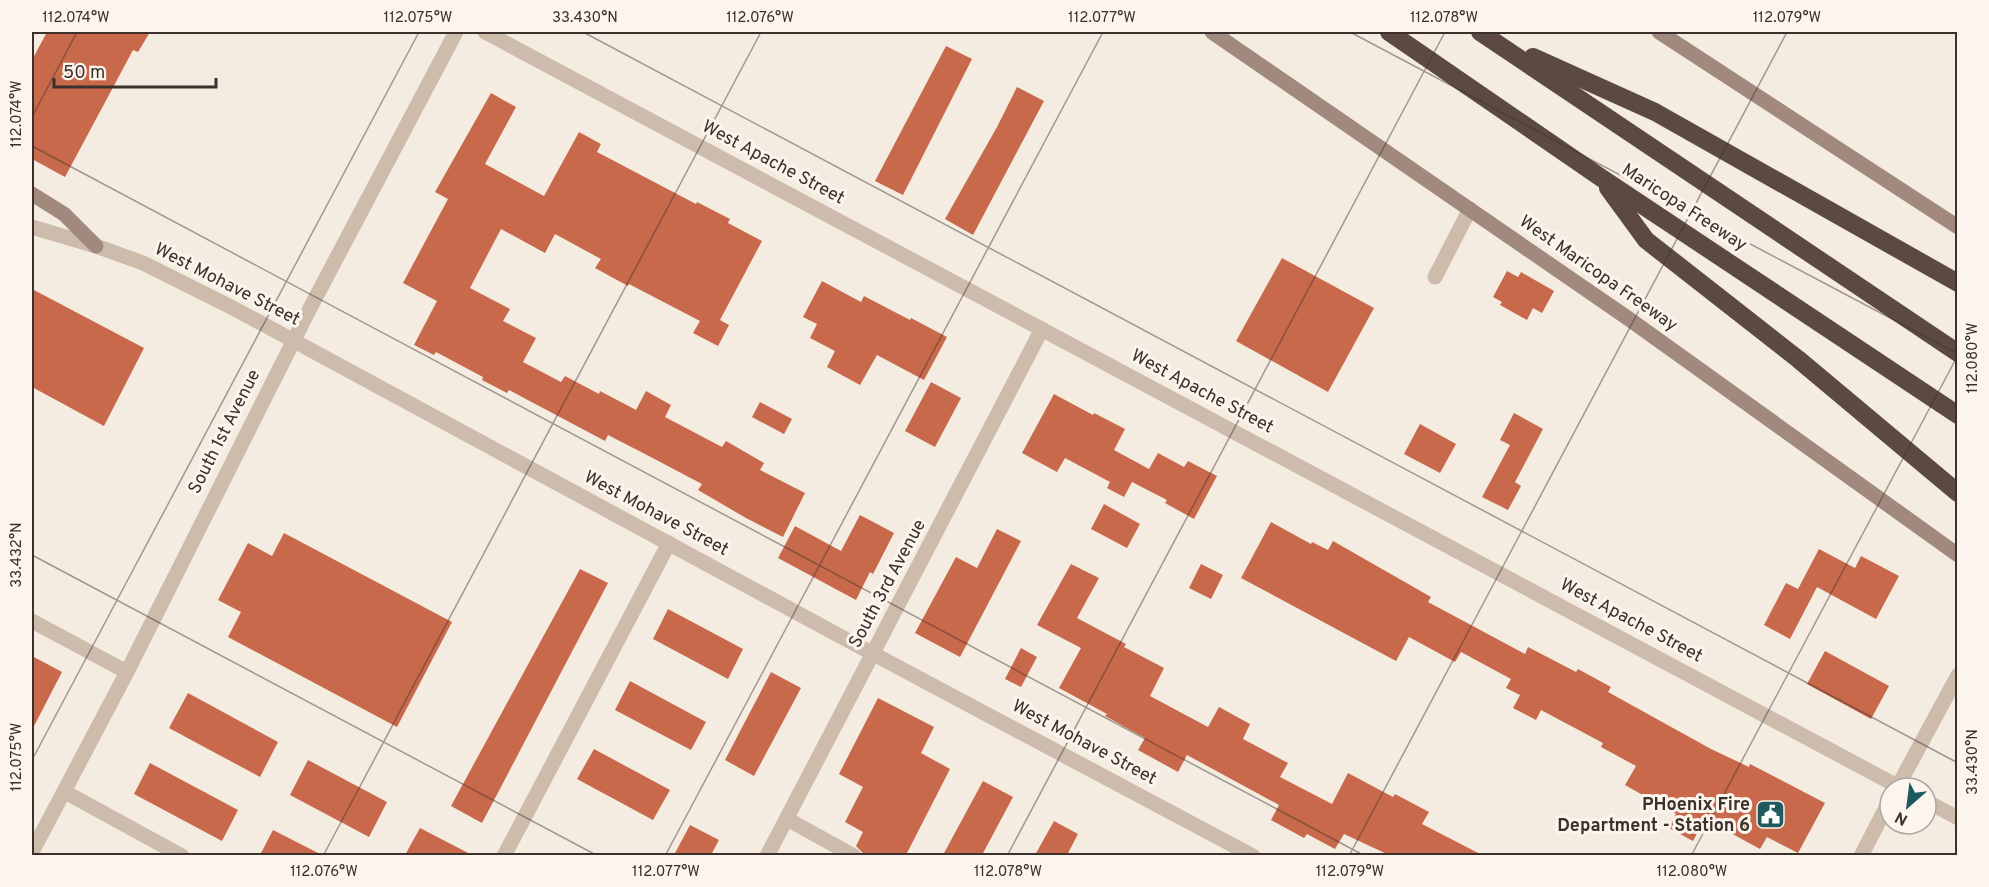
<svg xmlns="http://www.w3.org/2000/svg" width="1989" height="887" font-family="Overpass,sans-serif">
<rect width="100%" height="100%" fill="#f4ebe1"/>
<g fill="#c8694b">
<polygon points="47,32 150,32 138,52 133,50 65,177 32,159 32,60"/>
<polygon points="946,46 972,59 903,195 875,181"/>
<polygon points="1017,87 1044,101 973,235 945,219 997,127"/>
<polygon points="491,93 516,107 485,164 544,196 579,132 601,144 597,152 696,204 697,202 730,219 728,223 762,241 720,320 729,325 718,346 693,333 700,321 629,284 628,286 595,268 601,259 555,234 545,253 501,229 470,288 510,309 503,321 536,338 523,362 561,382 565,376 599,394 600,391 636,410 646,391 671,405 665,417 722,447 726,441 764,463 760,470 805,493 783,537 746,518 698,490 702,484 645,454 608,435 605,441 509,390 507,393 482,380 483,377 436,352 434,355 414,345 437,301 403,283 448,199 435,192"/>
<polygon points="1282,258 1374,308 1328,392 1236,341"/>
<polygon points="1507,271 1518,277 1521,272 1554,291 1542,313 1533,308 1527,320 1500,305 1502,302 1493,297"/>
<polygon points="822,281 861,302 864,296 910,320 911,318 947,337 924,380 877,355 860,385 827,367 835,351 810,338 817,324 803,317"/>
<polygon points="32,289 144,348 104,426 32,387"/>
<polygon points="931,382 961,398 935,447 905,431"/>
<polygon points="1054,394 1093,415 1094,413 1125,429 1114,450 1149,469 1158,453 1184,467 1188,461 1217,476 1194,519 1165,503 1167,500 1132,482 1124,497 1107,488 1110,482 1065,458 1057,472 1022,453"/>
<polygon points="760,402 792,419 784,434 752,417"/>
<polygon points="1514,413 1543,429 1515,482 1521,486 1508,510 1482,497 1510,445 1500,440"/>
<polygon points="1420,424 1456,444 1440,473 1404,454"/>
<polygon points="1104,504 1140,524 1127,548 1091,529"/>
<polygon points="860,515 894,533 873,574 870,572 856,600 778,558 795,526 841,551"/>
<polygon points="1271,522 1311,544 1312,542 1328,550 1333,541 1431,597 1428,602 1525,654 1528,647 1576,672 1578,669 1611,687 1608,692 1711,749 1749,767 1750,764 1825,803 1798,853 1767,837 1760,849 1705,819 1693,841 1669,828 1676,814 1625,785 1636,766 1601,747 1603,743 1541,710 1536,720 1513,708 1520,695 1506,688 1511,679 1461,652 1455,662 1409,637 1396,661 1241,578"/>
<polygon points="997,529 1021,541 960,657 915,633 956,557 977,568"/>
<polygon points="284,533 452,622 397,727 228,637 241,612 218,600 248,543 272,556"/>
<polygon points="1819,549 1855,568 1861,556 1899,576 1876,619 1817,587 1790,639 1764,625 1786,583 1798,589"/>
<polygon points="1071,564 1099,578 1077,618 1126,644 1124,647 1164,668 1150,696 1208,727 1219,707 1250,724 1243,739 1288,763 1280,777 1332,804 1348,773 1393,797 1395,794 1429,812 1422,824 1482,855 1389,855 1344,834 1335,849 1307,834 1304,838 1271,820 1279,805 1187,755 1178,772 1138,750 1145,738 1105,716 1107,714 1059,688 1081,648 1037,625"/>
<polygon points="1201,564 1223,575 1211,599 1189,588"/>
<polygon points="580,569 608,583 482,823 451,806"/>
<polygon points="668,609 743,649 728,679 653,639"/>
<polygon points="1021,648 1037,657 1021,687 1005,679"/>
<polygon points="1825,651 1889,686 1871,719 1807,684"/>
<polygon points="32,656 62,672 32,730"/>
<polygon points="771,672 801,688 754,776 725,760"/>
<polygon points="630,681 706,722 691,750 615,710"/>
<polygon points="188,693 278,742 260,777 169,728"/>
<polygon points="878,698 934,727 921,753 950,769 906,855 868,855 863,853 856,846 863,832 845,822 863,787 839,774"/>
<polygon points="594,749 670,790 653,820 577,779"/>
<polygon points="308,760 387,802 369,837 290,795"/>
<polygon points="150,763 238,810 222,841 134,794"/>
<polygon points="983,781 1013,797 982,855 943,855"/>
<polygon points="1054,821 1078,834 1067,855 1035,855"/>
<polygon points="690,825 719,840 711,855 674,855"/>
<polygon points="420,828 472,855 405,855"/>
<polygon points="273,830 322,855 260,855"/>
</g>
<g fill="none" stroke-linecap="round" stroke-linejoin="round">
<g stroke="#cdbbac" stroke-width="15">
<polyline points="485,32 1901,788"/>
<polyline points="32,227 96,246 143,263 233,308 851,642 1253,856"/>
<polyline points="1435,277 1470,209"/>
<polyline points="32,621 127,672"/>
<polyline points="1897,788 1958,675"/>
<polyline points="65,792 182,856"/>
<polyline points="1926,801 1958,818"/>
<polyline points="787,819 854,856"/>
<polyline points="32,852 127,672 308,312 456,32"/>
<polyline points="504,856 669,543"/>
<polyline points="767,856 1042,329"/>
<polyline points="1861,856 1890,800"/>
</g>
<g stroke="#a18a7d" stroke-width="15">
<polyline points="1212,32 1629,319 1958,555"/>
<polyline points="1659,32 1958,227"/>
<polyline points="32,194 64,214 96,246"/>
</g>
<g stroke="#5c4a42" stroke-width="18">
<polyline points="1389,32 1600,177 1958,415"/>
<polyline points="1480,32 1958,353"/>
<polyline points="1533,57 1655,112 1958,283"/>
<polyline points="1608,188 1646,240 1798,359 1958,493"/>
</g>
</g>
<path fill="none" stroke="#3b302b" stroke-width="1.5" stroke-opacity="0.45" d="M583,32L1958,763M1350,32L1958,354M32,117L77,32M32,146L1365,856M32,555L598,856M32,760L419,32M323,856L761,32M665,856L1103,32M1007,856L1445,32M1349,856L1787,32M1691,856L1958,355"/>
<defs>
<symbol id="civic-square" viewBox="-11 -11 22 22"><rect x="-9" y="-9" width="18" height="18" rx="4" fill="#1f5a5e" stroke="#fbf5ee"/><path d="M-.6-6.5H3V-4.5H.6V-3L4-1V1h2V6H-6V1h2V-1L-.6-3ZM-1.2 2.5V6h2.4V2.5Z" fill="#fff"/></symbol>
</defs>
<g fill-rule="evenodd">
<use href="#civic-square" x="1754" y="798" width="33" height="33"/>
</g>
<g text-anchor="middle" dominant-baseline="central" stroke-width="6" stroke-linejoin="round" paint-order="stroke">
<g font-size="18" fill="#3b302b" stroke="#fbf5ee">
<text transform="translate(773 163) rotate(28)">West Apache Street</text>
<text transform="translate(1684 208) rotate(33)">Maricopa Freeway</text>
<text transform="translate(1598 274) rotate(35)">West Maricopa Freeway</text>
<text transform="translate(227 285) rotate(27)">West Mohave Street</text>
<text transform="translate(1202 392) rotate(28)">West Apache Street</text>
<text transform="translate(225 432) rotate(-63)">South 1st Avenue</text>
<text transform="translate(656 514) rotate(28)">West Mohave Street</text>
<text transform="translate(888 584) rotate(-62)">South 3rd Avenue</text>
<text transform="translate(1631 621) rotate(28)">West Apache Street</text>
<text transform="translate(1084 743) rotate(28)">West Mohave Street</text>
</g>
<g font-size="18" font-weight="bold" fill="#3b302b" stroke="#fbf5ee" text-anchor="end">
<text x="1750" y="805">PHoenix Fire<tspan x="1750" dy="21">Department - Station 6</tspan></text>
</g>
</g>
<rect width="1989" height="887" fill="none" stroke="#fbf5ee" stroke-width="66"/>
<g transform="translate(1908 806) rotate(208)"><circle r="28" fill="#fbf5ee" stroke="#aea6a0" stroke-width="1.5"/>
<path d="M0-4.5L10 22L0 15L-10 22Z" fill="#1f5a5e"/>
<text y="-9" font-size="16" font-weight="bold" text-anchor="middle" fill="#3b302b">N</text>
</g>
<path d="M54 78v9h162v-9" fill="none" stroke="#3b302b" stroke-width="3"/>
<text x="63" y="78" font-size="18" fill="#3b302b" stroke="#fbf5ee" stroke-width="4.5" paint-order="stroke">50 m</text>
<rect x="33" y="33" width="1923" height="821" fill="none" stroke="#3b302b" stroke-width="2"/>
<g font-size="15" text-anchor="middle" fill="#3b302b">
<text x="76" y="22">112.074°W</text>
<text x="418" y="22">112.075°W</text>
<text x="585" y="22">33.430°N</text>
<text x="760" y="22">112.076°W</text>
<text x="1102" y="22">112.077°W</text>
<text x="1444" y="22">112.078°W</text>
<text x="1787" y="22">112.079°W</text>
<text transform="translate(16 114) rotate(-90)" y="5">112.074°W</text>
<text transform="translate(1972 358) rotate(-90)" y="5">112.080°W</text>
<text transform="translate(16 555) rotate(-90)" y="5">33.432°N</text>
<text transform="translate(16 757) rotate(-90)" y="5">112.075°W</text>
<text transform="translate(1972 762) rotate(-90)" y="5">33.430°N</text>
<text x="324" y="876">112.076°W</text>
<text x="666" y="876">112.077°W</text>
<text x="1008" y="876">112.078°W</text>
<text x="1350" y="876">112.079°W</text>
<text x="1692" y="876">112.080°W</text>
</g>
</svg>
